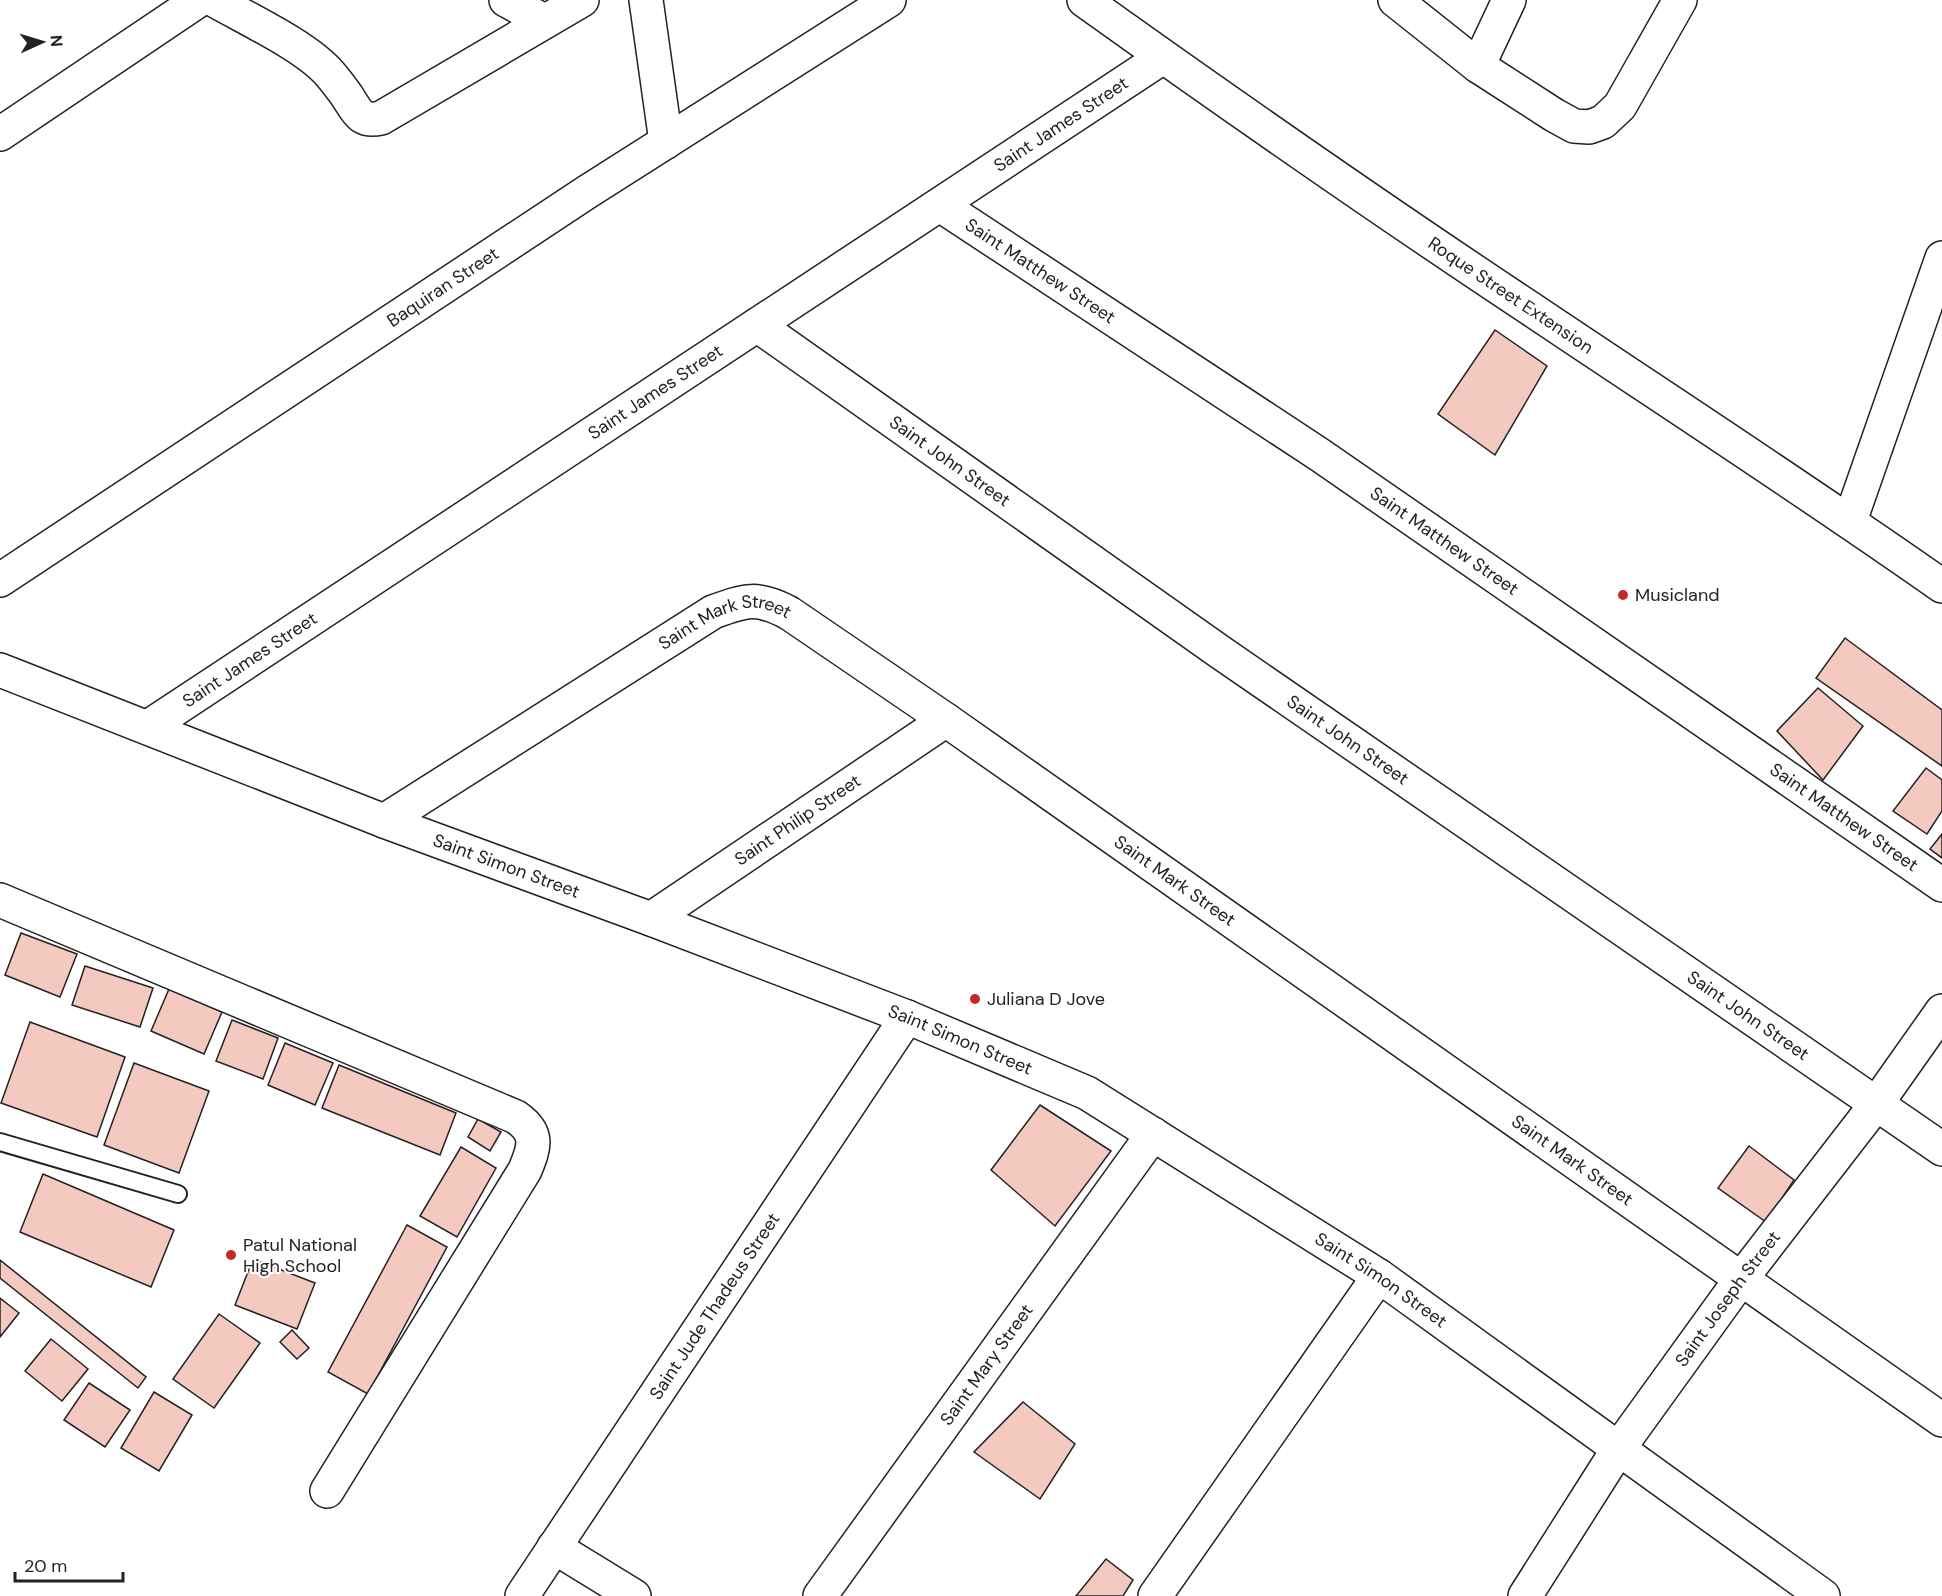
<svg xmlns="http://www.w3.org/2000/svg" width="1942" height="1596" font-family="'DM Sans',sans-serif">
<rect width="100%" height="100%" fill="#fff"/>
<g fill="#f3c9c0" stroke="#222" stroke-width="1.5">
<polygon points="1495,330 1547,366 1495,455 1438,414"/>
<polygon points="1845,638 1942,710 1942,766 1816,678"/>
<polygon points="1818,688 1863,726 1823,780 1777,731"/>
<polygon points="1926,768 1942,780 1942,811 1927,834 1893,811"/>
<polygon points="1942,834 1942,858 1930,849"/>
<polygon points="21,933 77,954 60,997 5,975"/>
<polygon points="85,966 153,988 140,1027 72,1005"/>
<polygon points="169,989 222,1012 204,1054 151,1031"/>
<polygon points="232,1020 278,1038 263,1079 216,1061"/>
<polygon points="30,1022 125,1057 97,1137 1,1103"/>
<polygon points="285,1043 333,1063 315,1105 268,1085"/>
<polygon points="134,1063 209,1091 179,1173 104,1145"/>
<polygon points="339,1065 456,1113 440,1155 322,1108"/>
<polygon points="1040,1105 1111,1151 1055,1226 991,1170"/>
<polygon points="478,1119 501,1132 490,1151 468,1137"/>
<polygon points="1749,1146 1794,1180 1766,1222 1718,1188"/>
<polygon points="461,1147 496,1168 457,1237 420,1216"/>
<polygon points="43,1174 174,1230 151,1287 20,1232"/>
<polygon points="407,1225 447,1247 368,1394 328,1372"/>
<polygon points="253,1259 315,1283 297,1329 235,1305"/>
<polygon points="0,1260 146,1377 138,1388 0,1278"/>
<polygon points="0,1298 19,1313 0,1337"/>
<polygon points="219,1314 260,1343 214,1408 173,1379"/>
<polygon points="292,1330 309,1348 297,1359 280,1342"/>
<polygon points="51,1339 88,1369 62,1401 25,1371"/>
<polygon points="89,1383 130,1410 105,1447 64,1420"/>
<polygon points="154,1392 192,1415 159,1471 121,1448"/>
<polygon points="1023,1402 1075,1444 1040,1499 974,1452"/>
<polygon points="1106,1559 1133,1580 1123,1596 1076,1596"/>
</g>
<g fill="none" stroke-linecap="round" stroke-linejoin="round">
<defs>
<polyline id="service" points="0,1142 178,1194"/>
<g id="minor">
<path d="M214,0C247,19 306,46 330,74C336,81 342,89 347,96C357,111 360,123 381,118L582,0"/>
<polyline points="506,0 544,21"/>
<polyline points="646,0 666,142"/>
<polyline points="1395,0 1478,66 1554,115 1574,126 1589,127 1603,122 1620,106 1680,0"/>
<polyline points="1478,66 1509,0"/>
<polyline points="0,134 199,0"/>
<path id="s1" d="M940,205L1320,455L1942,885"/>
<path id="s2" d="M757,325L1220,652L1942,1149"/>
<polyline points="1850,521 1942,258"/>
<path id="s3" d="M148,727L1163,57"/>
<path id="s4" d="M384,821L713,612C746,600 757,596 789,613L946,720L1942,1420"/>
<path d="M0,900L516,1117C539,1133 535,1146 525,1170L327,1491"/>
<path id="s5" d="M651,919L946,720"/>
<polyline points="554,1547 634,1596"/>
<path id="s6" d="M820,1596L1153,1134"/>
<polyline points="1155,1596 1379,1276"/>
</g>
<g id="tertiary">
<path id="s7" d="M1084,0C1231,105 1380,209 1531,309C1668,401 1807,491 1942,586"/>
<path id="s8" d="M0,580L587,192L889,0"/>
<path id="s9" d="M0,670L384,821L651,919L907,1017L1087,1093L1379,1276L1823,1596"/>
<path id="s10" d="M522,1596L907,1017"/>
<path id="s11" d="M1525,1596L1619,1448L1741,1279L1877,1103L1942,1011"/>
</g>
</defs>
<use href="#service" stroke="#222" stroke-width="20"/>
<use href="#minor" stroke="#222" stroke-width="36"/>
<use href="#tertiary" stroke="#222" stroke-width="36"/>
<use href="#service" stroke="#fff" stroke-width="16"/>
<use href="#minor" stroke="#fff" stroke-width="33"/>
<use href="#tertiary" stroke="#fff" stroke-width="33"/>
</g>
<g fill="#c62828" stroke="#fff" stroke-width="2">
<circle cx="1623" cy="595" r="6"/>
<circle cx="975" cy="999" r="6"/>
<circle cx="231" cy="1255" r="6"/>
</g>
<g text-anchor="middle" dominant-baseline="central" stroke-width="4.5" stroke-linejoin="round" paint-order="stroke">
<g font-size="18" fill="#222" stroke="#fff">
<text stroke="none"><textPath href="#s3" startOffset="1094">Saint James Street</textPath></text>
<text stroke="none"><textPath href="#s1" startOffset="120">Saint Matthew Street</textPath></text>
<text stroke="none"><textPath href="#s8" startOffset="531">Baquiran Street</textPath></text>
<text stroke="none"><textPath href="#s7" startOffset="519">Roque Street Extension</textPath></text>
<text stroke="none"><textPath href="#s3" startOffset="608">Saint James Street</textPath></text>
<text stroke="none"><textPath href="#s2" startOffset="236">Saint John Street</textPath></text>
<text stroke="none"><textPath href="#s1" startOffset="606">Saint Matthew Street</textPath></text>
<text stroke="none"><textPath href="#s4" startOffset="399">Saint Mark Street</textPath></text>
<text stroke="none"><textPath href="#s3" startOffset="122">Saint James Street</textPath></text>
<text stroke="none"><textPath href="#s2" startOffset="722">Saint John Street</textPath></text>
<text stroke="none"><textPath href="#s1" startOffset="1092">Saint Matthew Street</textPath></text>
<text stroke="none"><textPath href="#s5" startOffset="177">Saint Philip Street</textPath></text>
<text stroke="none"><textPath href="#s9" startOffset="543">Saint Simon Street</textPath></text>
<text stroke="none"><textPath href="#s4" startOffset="939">Saint Mark Street</textPath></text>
<text stroke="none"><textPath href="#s2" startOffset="1208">Saint John Street</textPath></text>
<text stroke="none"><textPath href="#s9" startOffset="1029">Saint Simon Street</textPath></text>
<text stroke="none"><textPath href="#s4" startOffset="1425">Saint Mark Street</textPath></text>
<text stroke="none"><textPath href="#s9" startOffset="1515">Saint Simon Street</textPath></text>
<text stroke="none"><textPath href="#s11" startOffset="360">Saint Joseph Street</textPath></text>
<text stroke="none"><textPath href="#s10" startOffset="348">Saint Jude Thadeus Street</textPath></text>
<text stroke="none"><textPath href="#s6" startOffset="285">Saint Mary Street</textPath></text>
</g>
<g font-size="18" fill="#222" stroke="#fff" text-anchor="start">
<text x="1635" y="595">Musicland</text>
<text x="987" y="999">Juliana D Jove</text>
<text x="243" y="1245">Patul National<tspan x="243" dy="21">High School</tspan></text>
</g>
</g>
<g transform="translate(42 42) rotate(86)" stroke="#ffffff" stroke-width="4.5" paint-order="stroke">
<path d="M0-4.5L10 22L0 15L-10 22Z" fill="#222222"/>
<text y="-9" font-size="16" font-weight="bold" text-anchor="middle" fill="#222222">N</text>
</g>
<path d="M15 1572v9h108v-9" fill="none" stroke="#222222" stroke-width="3"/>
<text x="24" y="1572" font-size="18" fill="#222222" stroke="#ffffff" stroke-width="4.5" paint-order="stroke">20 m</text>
</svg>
